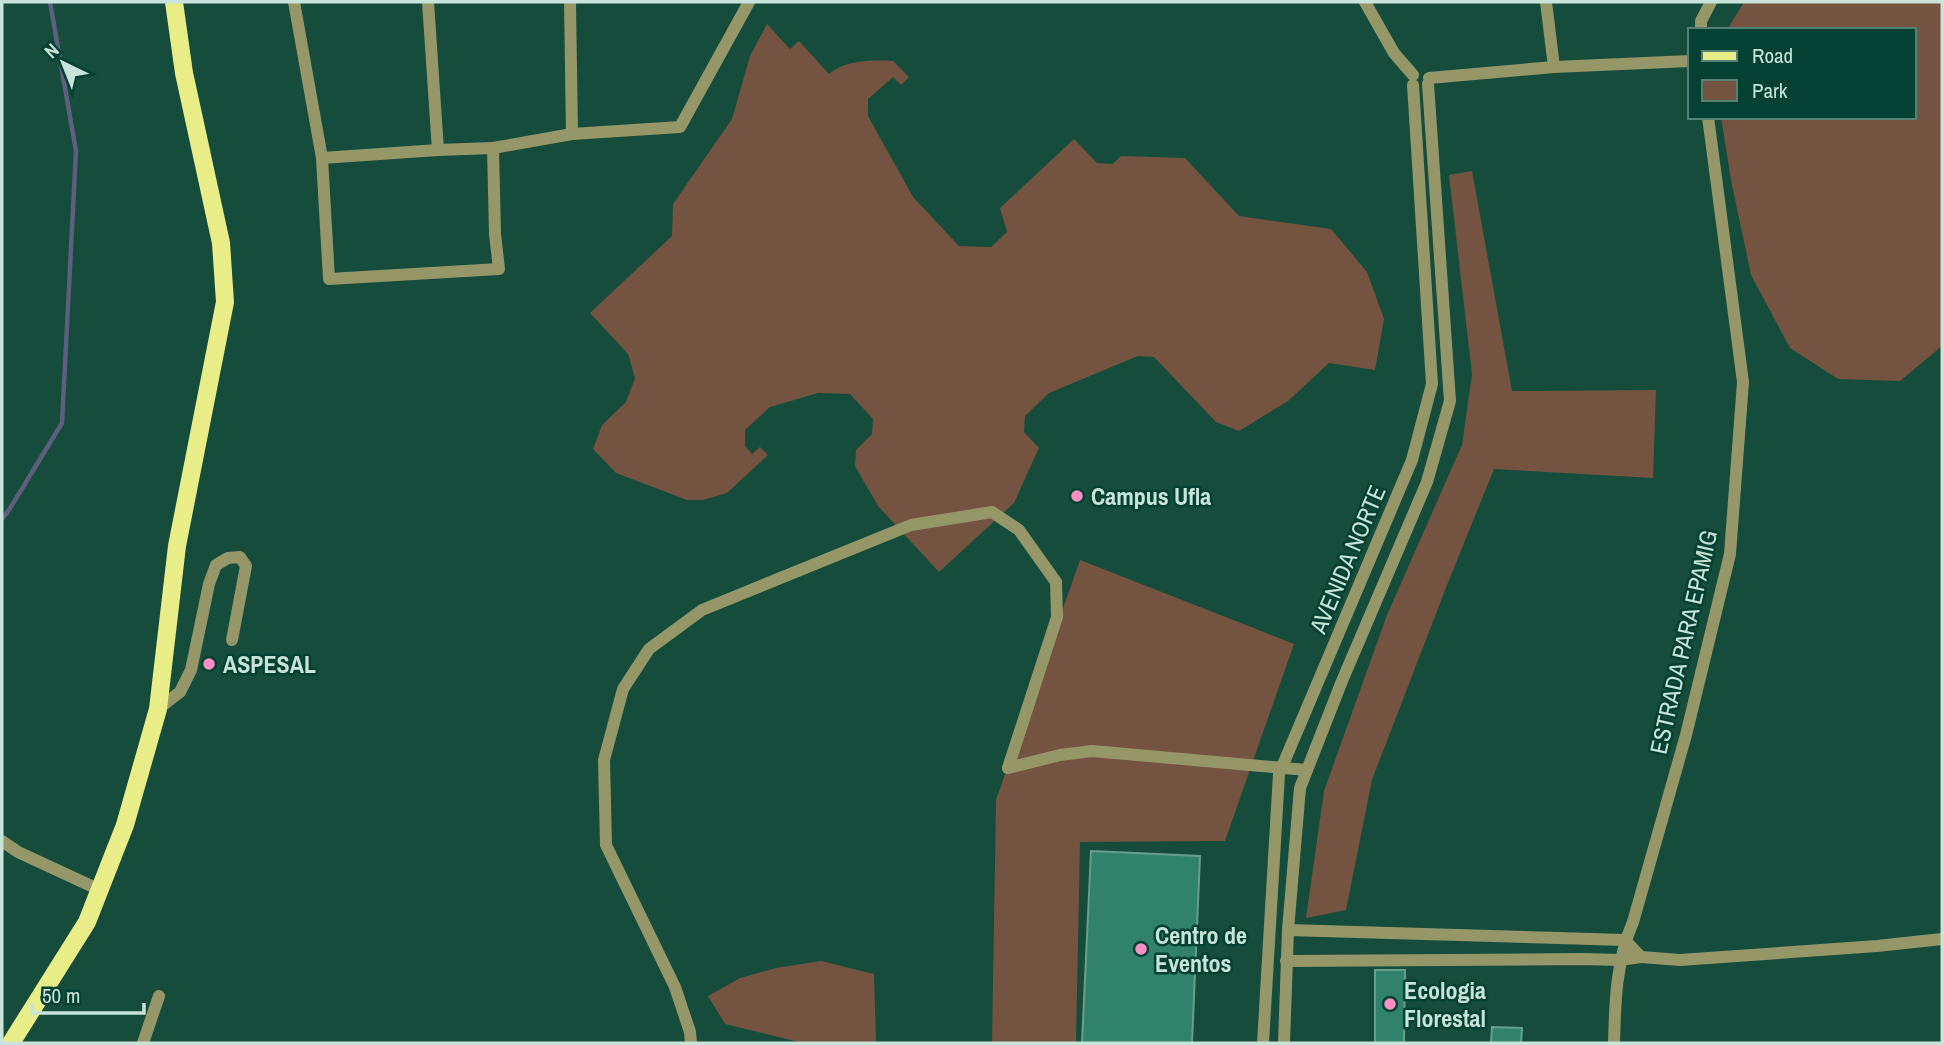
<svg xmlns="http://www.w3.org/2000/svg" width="1944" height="1045" font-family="'Archivo Narrow',sans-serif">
<rect width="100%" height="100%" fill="#154c3c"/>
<g fill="#745340">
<polygon points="1744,2 1942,2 1942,346 1900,381 1838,379 1790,348 1751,275 1731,180 1721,117 1914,117 1914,30 1727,30"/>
<path d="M767,24L790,49L799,41L829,74C845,60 873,60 893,61L909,77L901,85L893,77L868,99V116L913,197L959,246L991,247L1007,232L1000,208L1074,139L1097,163L1113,164L1121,156L1185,158L1239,216L1331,229L1367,272L1384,319L1375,370L1329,363L1288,401L1239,431L1216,422L1154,357L1138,356L1049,393L1025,416L1024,432L1039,448L1014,503L939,572L878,506L855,466L856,450L872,434L873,419L850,394L818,393L770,407L745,430V446L752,454L760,447L768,455L727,493L703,500H687L616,473L593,449L602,425L626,402L635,378L628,354L590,313L672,236L673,204L732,119L750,56Z"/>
<polygon points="1472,171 1512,391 1656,390 1653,478 1494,469 1447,585 1372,780 1346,910 1306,918 1324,791 1387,615 1462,445 1472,374 1449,175"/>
<polygon points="1080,560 1294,644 1225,841 1080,842 1076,1043 992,1043 996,800"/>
<polygon points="821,961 874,974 876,1043 803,1043 725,1024 708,996 740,978 776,968"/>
</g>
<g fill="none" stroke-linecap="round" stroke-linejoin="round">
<polyline stroke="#5e5f7f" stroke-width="4.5" points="2,519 9,510 62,423 76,151 50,2"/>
</g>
<g fill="#30826a" stroke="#699e8b" stroke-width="2">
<polygon points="1091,851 1200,856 1192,1043 1082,1043"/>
<polygon points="1375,970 1405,970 1404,1043 1375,1043"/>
<polygon points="1492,1027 1522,1028 1521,1043 1491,1043"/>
</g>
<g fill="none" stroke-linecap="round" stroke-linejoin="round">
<g stroke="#959768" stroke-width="12">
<polyline points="294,2 322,158 329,279 499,269 495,234 493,148"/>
<polyline points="428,2 438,150"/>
<polyline points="570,2 572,134"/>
<polyline points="1365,2 1394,53 1413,75"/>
<polyline points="1546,2 1554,67"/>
<polyline points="1701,30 1701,21 1711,2"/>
<polyline points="1429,78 1554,67 1690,61"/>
<polyline points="322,158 438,150 493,148 572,134 680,127 749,2"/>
<polyline points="158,709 180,692 191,670 209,584 216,565 228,558 240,557 246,566 232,640"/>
<polyline points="1008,768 1060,755 1092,751 1307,770"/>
<polyline points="2,841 18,852 100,890"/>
<polyline points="1288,930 1625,940 1641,957"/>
<polyline points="1286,961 1583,959 1620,960 1641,957 1680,960 1877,946 1942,939"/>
<polyline points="143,1043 159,996"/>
<polyline points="691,1043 690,1032 675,987 606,845 604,760 623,689 649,649 702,610 911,525 992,512 1019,530 1056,582 1057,617 1008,768"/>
<polyline points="1263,1043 1279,774 1412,460 1432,384 1413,85"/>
<polyline points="1284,1043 1288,930 1300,788 1342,681 1427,482 1450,401 1428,84"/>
<path d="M1614,1043C1615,1002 1616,961 1633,922L1686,735L1730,554L1743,382L1708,117"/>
</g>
<polyline stroke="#e9ed87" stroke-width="18" points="11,1043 87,922 125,825 158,709 177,546 225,302 221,243 184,73 174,2"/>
</g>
<g fill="#fb8fc3" stroke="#054132" stroke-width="2.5">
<circle cx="1077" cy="496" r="7"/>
<circle cx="209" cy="664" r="7"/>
<circle cx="1141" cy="949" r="7"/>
<circle cx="1390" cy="1004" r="7"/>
</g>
<g text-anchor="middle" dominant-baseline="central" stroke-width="5" stroke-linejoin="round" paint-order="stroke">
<g font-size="24" font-weight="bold" fill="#c8e3d9" stroke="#054132" text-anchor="start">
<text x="1091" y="496">Campus Ufla</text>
<text x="223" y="664">ASPESAL</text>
<text x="1155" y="935">Centro de<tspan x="1155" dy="28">Eventos</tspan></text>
<text x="1404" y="990">Ecologia<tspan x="1404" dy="28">Florestal</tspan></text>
</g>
<g font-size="24" fill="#c8e3d9" stroke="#054132">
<text transform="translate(1347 559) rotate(-67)">AVENIDA NORTE</text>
<text transform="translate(1683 642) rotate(-77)">ESTRADA PARA EPAMIG</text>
</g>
</g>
<rect width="1944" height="1045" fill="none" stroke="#c8e3d9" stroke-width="7"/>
<rect x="1688" y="28" width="228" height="91" fill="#054132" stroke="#538275" stroke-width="2"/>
<rect x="1702" y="51" width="35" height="10" fill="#e9ed87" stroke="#538275" stroke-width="2"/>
<text x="1752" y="63" font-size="21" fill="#c8e3d9">Road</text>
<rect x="1702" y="80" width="35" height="21" fill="#745340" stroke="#538275" stroke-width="2"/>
<text x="1752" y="98" font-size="21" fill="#c8e3d9">Park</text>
<g transform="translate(63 63) rotate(317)" stroke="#054132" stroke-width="5" paint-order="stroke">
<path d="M0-5L12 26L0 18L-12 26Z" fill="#c8e3d9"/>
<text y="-10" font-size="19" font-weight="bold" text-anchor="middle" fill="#c8e3d9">N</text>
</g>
<path d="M32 1003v10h112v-10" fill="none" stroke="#c8e3d9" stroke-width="3.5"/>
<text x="42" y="1003" font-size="21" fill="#c8e3d9" stroke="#054132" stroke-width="5" paint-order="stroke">50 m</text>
</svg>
